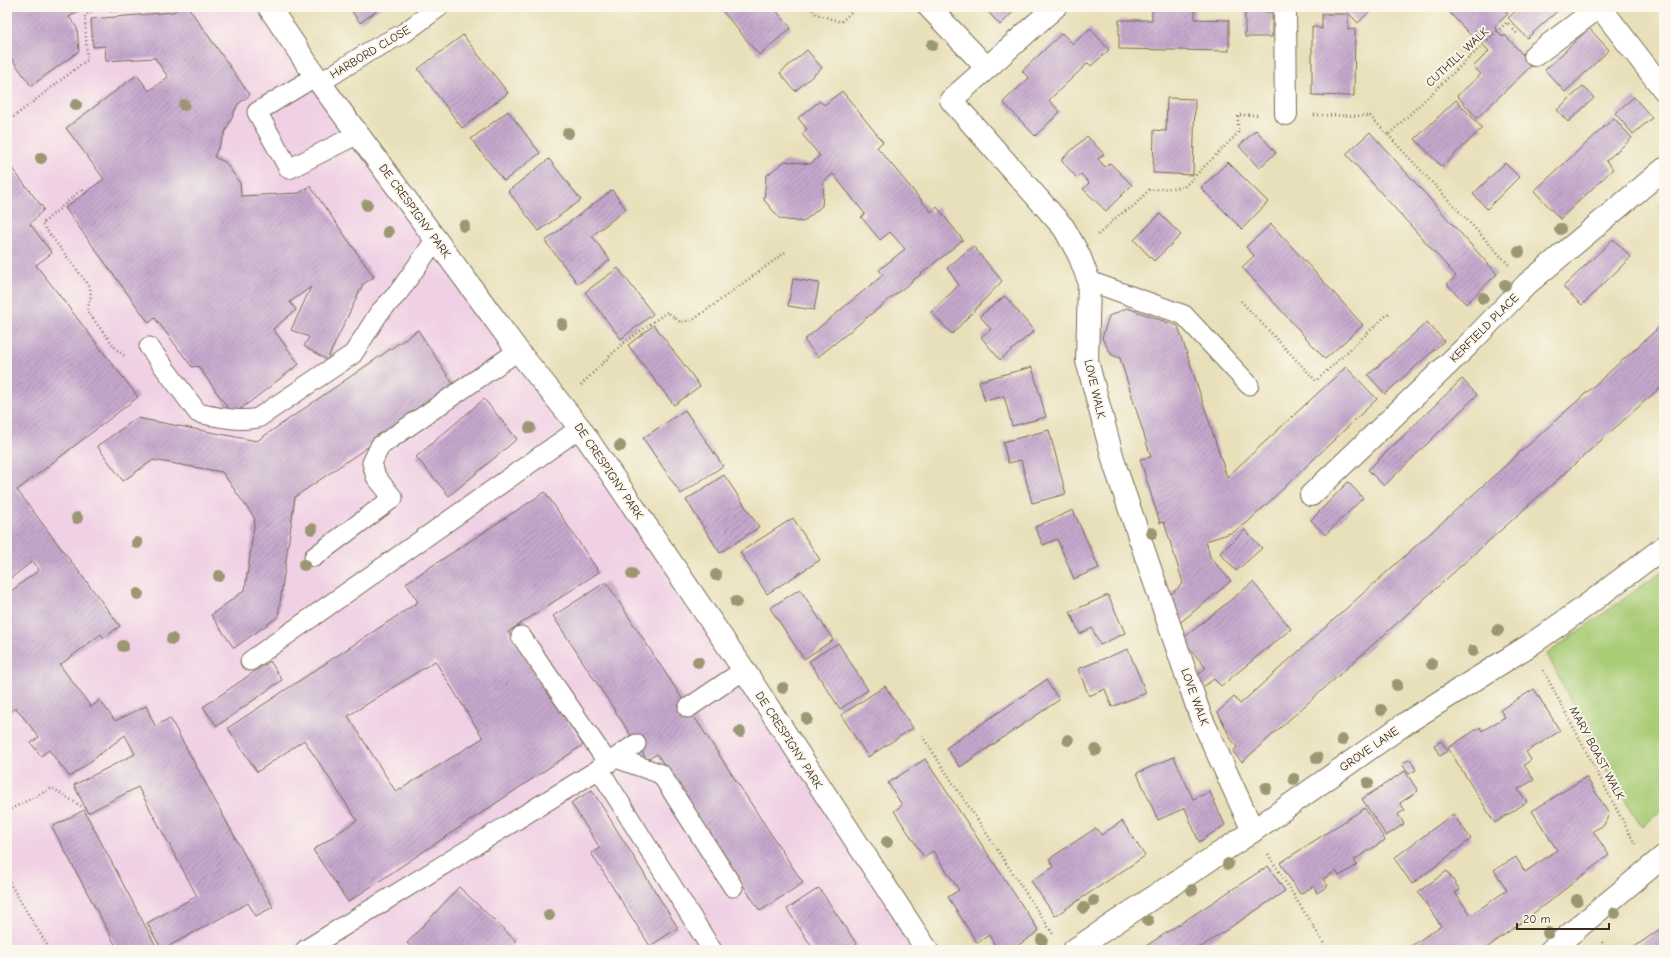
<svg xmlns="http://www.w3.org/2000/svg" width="1671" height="957" font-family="'Comic Neue',sans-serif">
<defs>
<pattern id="building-hatch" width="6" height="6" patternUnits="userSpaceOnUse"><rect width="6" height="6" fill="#c5a8cd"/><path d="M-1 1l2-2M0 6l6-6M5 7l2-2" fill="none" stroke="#a189a6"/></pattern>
</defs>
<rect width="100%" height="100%" fill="#fbf7ec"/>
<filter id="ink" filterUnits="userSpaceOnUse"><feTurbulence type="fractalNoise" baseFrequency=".025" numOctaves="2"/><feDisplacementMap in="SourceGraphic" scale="8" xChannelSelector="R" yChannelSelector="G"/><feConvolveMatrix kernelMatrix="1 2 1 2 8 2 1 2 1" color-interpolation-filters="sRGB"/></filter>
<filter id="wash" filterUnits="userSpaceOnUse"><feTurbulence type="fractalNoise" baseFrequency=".012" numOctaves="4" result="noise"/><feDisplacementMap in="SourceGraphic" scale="16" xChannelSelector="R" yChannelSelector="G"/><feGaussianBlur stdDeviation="0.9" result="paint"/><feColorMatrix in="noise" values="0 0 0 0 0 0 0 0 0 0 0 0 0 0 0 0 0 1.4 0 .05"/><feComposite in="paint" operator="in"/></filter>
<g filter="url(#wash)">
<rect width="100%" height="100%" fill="#e8e0ba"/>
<polygon fill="#f0d0e5" points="7,7 279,7 927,950 7,950"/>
<polygon fill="#a8cc76" stroke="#727b4a" points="1664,570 1664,808 1642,827 1602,762 1547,654"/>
<g id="blocks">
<g fill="url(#building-hatch)" fill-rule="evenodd">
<polygon points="7,7 84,7 69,17 77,28 79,51 31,86 7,52"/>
<polygon points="181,7 188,7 250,95 238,104 214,157 225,162 240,183 241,196 299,193 310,186 374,277 363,284 327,360 304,346 309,337 291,330 311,287 290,302 296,310 273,329 299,364 233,415 198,366 192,367 155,318 149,323 65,208 104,179 66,128 137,75 149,91 168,77 155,58 106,61 105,46 93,47 91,19 173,12"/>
<polygon points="349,7 382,7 360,23"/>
<polygon points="719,7 773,7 791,28 759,55"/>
<polygon points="984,7 1018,7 1000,25"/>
<polygon points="1174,7 1195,7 1195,19 1229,20 1229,51 1119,49 1119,20 1152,20 1152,10 1174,10"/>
<polygon points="1343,7 1374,7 1358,23"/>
<polygon points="1455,7 1502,7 1508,14 1494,27 1503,37 1505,35 1532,65 1477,118 1457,96 1481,74 1473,67 1489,51 1479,41 1478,43 1449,12"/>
<polygon points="1520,7 1562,7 1527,38 1508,18"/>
<polygon points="1245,11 1272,12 1272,37 1245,37"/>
<polygon points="1322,14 1348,14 1348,30 1355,29 1354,96 1312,95 1312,26 1322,29"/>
<polygon points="1090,28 1109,50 1091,66 1088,63 1049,100 1060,112 1035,136 1003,102 1029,78 1022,71 1062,33 1073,44"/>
<polygon points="1589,28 1609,50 1565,92 1545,70"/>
<polygon points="463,35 508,93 462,128 418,69"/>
<polygon points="807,50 822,68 795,91 780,73"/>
<polygon points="1583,86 1594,98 1568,122 1557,110"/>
<polygon points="842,91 883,142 877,147 931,212 937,207 963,240 818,357 804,340 883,275 879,270 905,249 890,232 880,240 861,217 865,214 833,174 824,181 822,206 803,222 780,219 764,200 766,176 785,161 810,164 820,156 802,134 807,129 798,118 820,101 824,105"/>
<polygon points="1634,97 1652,118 1633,134 1615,113"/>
<polygon points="1167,98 1195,99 1193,175 1153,173 1154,130 1166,131"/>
<polygon points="1456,100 1482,128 1442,167 1415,139"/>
<polygon points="508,111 540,153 504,181 471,139"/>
<polygon points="1614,118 1632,138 1606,161 1613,169 1560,219 1534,191"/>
<polygon points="1256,130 1276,153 1259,168 1239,146"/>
<polygon points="1370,132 1497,274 1466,304 1447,284 1456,276 1346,154"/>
<polygon points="1087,136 1104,154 1098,159 1105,167 1110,163 1132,185 1106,211 1083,189 1089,183 1081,174 1077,178 1061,160"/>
<polygon points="549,159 581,200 539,231 508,191"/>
<polygon points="7,162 44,209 30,224 52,253 36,265 138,397 17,490 120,626 104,638 101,634 60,665 91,707 100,700 115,721 146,706 155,726 170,718 273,907 256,916 248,903 162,950 147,923 197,896 138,787 88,813 74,785 135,754 125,735 70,777 49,750 41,756 31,743 39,737 16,708 7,715 7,594 39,570 33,561 7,581"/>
<polygon points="1228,162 1268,202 1242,229 1201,188"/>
<polygon points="1505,163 1519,177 1487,209 1473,194"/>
<polygon points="612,190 626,209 592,236 610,260 578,284 545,241"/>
<polygon points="1664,203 1664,213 1659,208"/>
<polygon points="1160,214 1181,235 1154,261 1134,240"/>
<polygon points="1271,224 1363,325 1325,359 1242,267 1254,256 1246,247"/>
<polygon points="1613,239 1631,257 1582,305 1563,287"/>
<polygon points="973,246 1002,281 952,334 931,312 959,285 947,268"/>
<polygon points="618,268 653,314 621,339 585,292"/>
<polygon points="793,279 819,283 814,310 788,306"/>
<polygon points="1005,296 1034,331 1000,360 981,337 991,329 980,316"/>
<polygon points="1127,308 1178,326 1227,477 1346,367 1377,399 1248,522 1234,532 1206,541 1210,557 1231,581 1176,626 1167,598 1183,583 1164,522 1160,523 1140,459 1151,457 1120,358 1112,355 1102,338 1109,316"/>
<polygon points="1427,322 1444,341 1385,394 1368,375"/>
<polygon points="1664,323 1664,384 1242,762 1233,752 1237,747 1231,739 1218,712 1234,697 1240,704"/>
<polygon points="654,325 700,386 674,405 628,345"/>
<polygon points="418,330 455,387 295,497 278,617 234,648 211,615 245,590 255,519 222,472 153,460 123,481 97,446 137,418 257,441"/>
<polygon points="1032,367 1046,417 1012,426 1004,396 985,401 979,381"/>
<polygon points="1462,379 1477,395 1384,486 1368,470"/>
<polygon points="484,399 517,439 449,496 416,457"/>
<polygon points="685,410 723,466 681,494 643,438"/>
<polygon points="1049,430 1066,494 1032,503 1021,460 1008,463 1003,442"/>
<polygon points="724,475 759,527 720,553 686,500"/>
<polygon points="1348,482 1363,498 1325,535 1311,520"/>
<path d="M545,492L599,572L508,632L583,745L348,902L313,850L357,820L304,740L257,772L228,728L418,602L406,583ZM435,661L483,738L396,792L348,716Z"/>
<polygon points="1073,510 1099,568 1074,579 1057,539 1043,545 1035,527"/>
<polygon points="793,518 820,560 767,594 740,552"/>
<polygon points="1245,530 1262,548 1236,571 1220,553"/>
<polygon points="606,582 803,883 760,911 657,754 647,760 553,616"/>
<polygon points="1253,582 1291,629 1221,686 1214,679 1203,687 1196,677 1206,668 1182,639"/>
<polygon points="800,589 833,640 804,659 770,608"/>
<polygon points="1108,595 1125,633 1100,645 1092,628 1080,634 1070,612"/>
<polygon points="838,643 868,690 840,709 809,661"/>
<polygon points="1128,649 1146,693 1112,707 1105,689 1089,696 1078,669"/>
<polygon points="270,661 282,680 217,726 203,707"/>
<polygon points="1046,680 1059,700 960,767 946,748"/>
<polygon points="885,686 913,728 868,757 841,715"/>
<polygon points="1534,689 1560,731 1526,752 1531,760 1524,765 1534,780 1518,789 1527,802 1495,823 1448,748 1480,727 1482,731 1505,717 1500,710"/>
<polygon points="1441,741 1448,751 1440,756 1434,745"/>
<polygon points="1174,757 1193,799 1210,792 1225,825 1199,842 1185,808 1158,820 1137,773"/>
<polygon points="925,759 1039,931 1011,950 998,950 989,935 977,943 948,897 959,890 933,851 924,857 894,811 902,805 888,783"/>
<polygon points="1410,759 1416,770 1409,774 1402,764"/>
<polygon points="1405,771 1418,791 1400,803 1405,810 1398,814 1404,824 1386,836 1362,799"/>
<polygon points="1586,777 1609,814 1604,825 1593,831 1609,855 1547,903 1484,950 1405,950 1441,926 1418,892 1447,871 1460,890 1455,893 1471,915 1507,890 1494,870 1516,857 1525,872 1557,850 1532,811"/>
<polygon points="592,790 678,928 650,946 591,853 600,848 571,803"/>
<polygon points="1365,808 1385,840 1354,860 1357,865 1348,871 1339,876 1336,871 1323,879 1328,886 1317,893 1314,886 1300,894 1280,863"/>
<polygon points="84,810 158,950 118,950 52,827"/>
<polygon points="1453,814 1471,839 1412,884 1394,858"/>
<polygon points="1122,821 1145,856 1055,916 1031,881 1054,867 1049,859 1096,828 1101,835"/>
<polygon points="1268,866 1285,891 1204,945 1195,950 1140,950"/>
<polygon points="459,887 516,941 507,950 414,950 407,943"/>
<polygon points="819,888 856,943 860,950 814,950 787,909"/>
<polygon points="1664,926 1664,950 1630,950 1643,941"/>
</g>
</g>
</g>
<g filter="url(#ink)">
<use href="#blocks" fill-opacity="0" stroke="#786a55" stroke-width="1"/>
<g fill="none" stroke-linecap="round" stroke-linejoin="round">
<defs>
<g id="service">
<polyline points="316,76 257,112 289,169 358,134"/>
<polyline points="320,83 368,52 404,33 439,7"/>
<polyline points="1089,281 1184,315 1249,385"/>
<path d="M149,347L198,413C218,417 238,422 258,418L353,354L379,313L398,293L436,239"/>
<polyline points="314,557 393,498 376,477 372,463 380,446 518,351"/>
<polyline points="521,636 608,763"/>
<polyline points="250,661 580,428"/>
<polyline points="688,708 744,670"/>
<polyline points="616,758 661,774 733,887"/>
<polyline points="599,769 712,950"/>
<polyline points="305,950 599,769 636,744"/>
</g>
<g id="minor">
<polyline points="269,7 320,83 485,306 518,351 580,428 744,670 927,950"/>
<polyline points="929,7 987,68 951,100 1064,228 1079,255 1089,281 1087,361 1115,466 1200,715 1253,831"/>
<polyline points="1285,7 1286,114"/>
<polyline points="1600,7 1664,90"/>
<polyline points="1535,55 1599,7"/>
<polyline points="987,68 1055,7"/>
<polyline points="1311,495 1467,346 1527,284 1664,169"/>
<polyline points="1551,950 1664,856"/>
</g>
<polyline id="tertiary" points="1074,950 1253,831 1406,723 1530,645 1579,611 1664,547"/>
</defs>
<use href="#service" stroke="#786a55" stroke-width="21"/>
<use href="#minor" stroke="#786a55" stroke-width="24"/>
<use href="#tertiary" stroke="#786a55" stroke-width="24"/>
<g stroke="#786a55" stroke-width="2.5" stroke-dasharray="1 3" stroke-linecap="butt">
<polyline points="106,7 109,12 154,7"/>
<polyline points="810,7 816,14 841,22 857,7"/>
<polyline points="1314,115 1370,116 1388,135 1507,22 1518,35"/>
<polyline points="7,122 87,60 85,16 97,7"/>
<polyline points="1388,135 1509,265"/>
<polyline points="85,194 82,189 42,224 90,287 91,296 87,311 117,350 126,357"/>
<polyline points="1098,235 1119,215 1134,206 1149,190 1184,187 1238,133 1238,115 1259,115"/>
<polyline points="1241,301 1316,381 1389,313"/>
<polyline points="581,385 620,346 667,312 680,322 693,320 787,251"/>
<polyline points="1543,670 1635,844"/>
<polyline points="922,736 1053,934"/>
<polyline points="7,811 52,788 84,808"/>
<polyline points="1268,854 1328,950"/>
<polyline points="7,879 50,950"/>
<polyline points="1602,942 1607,950"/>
</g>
<use href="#service" stroke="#fff" stroke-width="19"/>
<use href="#minor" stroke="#fff" stroke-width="22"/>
<use href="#tertiary" stroke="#fff" stroke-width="22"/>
</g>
<g fill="#9b9772">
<circle cx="932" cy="45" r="6"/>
<circle cx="76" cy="105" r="6"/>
<circle cx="184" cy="105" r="6"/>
<circle cx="568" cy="133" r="6"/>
<circle cx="41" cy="158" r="6"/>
<circle cx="367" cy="205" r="6"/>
<circle cx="464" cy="226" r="6"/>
<circle cx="1560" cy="229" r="6"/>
<circle cx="388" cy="232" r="6"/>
<circle cx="1519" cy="252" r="6"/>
<circle cx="1505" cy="285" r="6"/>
<circle cx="1483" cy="298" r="6"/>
<circle cx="562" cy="324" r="6"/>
<circle cx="530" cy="428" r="6"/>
<circle cx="620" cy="446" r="6"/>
<circle cx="77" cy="518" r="6"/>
<circle cx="312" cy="529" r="6"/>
<circle cx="1152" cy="533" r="6"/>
<circle cx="137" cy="543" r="6"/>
<circle cx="304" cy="565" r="6"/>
<circle cx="632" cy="574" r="6"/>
<circle cx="716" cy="575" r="6"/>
<circle cx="219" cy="576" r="6"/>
<circle cx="138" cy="594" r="6"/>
<circle cx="736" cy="602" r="6"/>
<circle cx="1498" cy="630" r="6"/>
<circle cx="172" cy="639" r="6"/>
<circle cx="123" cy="646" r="6"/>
<circle cx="1473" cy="651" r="6"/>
<circle cx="698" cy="662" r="6"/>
<circle cx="1432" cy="664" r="6"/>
<circle cx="1397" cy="685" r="6"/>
<circle cx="783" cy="688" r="6"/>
<circle cx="1381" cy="710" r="6"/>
<circle cx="807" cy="719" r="6"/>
<circle cx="740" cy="732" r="6"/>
<circle cx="1068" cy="740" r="6"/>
<circle cx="1342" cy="740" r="6"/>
<circle cx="1096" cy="750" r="6"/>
<circle cx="1317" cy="758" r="6"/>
<circle cx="1294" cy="779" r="6"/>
<circle cx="1368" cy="783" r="6"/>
<circle cx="1266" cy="788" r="6"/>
<circle cx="887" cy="842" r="6"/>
<circle cx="1228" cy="864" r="6"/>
<circle cx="1192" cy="890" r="6"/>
<circle cx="1577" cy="900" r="6"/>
<circle cx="1094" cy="901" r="6"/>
<circle cx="1084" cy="908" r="6"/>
<circle cx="1615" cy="913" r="6"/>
<circle cx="549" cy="915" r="6"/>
<circle cx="1148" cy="921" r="6"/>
<circle cx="1548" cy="933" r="6"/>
<circle cx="1042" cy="940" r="6"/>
</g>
</g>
<g text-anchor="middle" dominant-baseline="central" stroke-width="4" stroke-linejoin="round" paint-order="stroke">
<g font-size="12" fill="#3b2a1e" stroke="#fbf7ec">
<text transform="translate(370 52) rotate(-31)">HARBORD CLOSE</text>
<text transform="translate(1457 57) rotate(-43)">CUTHILL WALK</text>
<text transform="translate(415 211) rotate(54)">DE CRESPIGNY PARK</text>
<text transform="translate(1484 328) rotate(-45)">KERFIELD PLACE</text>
<text transform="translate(1095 389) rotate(77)">LOVE WALK</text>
<text transform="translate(609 471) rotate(56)">DE CRESPIGNY PARK</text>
<text transform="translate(1195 697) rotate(70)">LOVE WALK</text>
<text transform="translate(789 740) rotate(57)">DE CRESPIGNY PARK</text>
<text transform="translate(1369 749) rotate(-35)">GROVE LANE</text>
<text transform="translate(1597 753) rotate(62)">MARY BOAST WALK</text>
</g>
</g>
<rect width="1671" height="957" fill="none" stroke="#fbf7ec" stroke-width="24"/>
<path d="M1517 923v6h92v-6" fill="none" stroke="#3b2a1e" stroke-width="2"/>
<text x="1523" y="923" font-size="12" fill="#3b2a1e" stroke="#fbf7ec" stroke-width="3" paint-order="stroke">20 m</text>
</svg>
